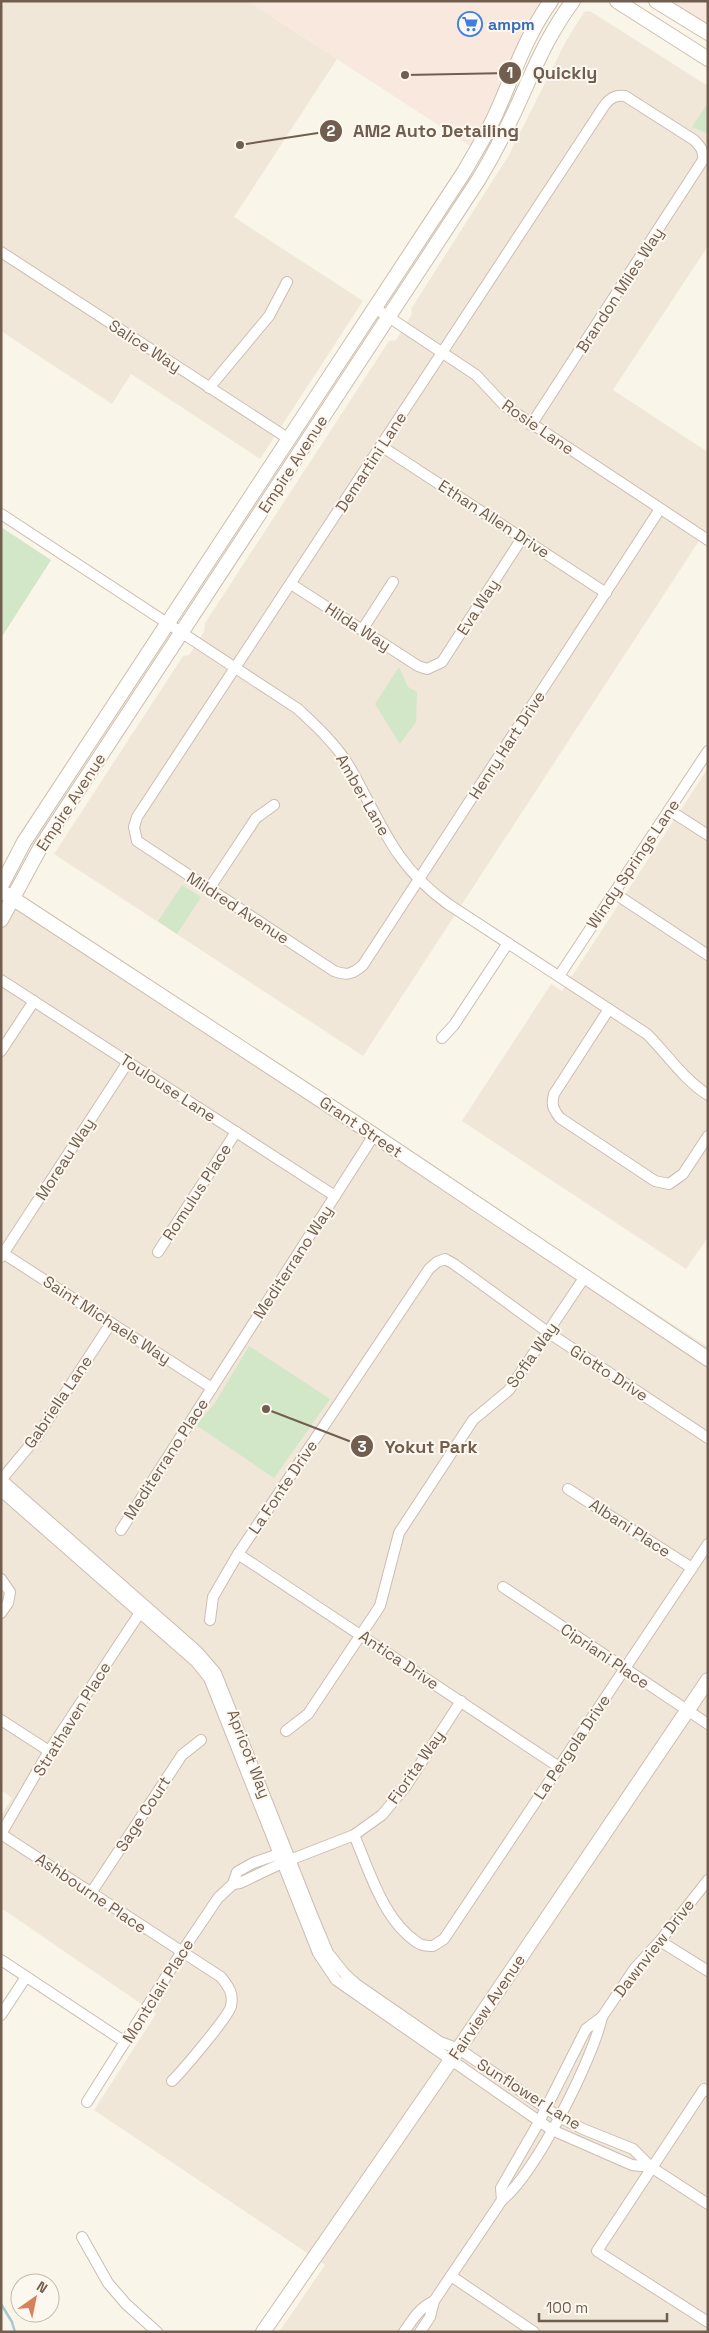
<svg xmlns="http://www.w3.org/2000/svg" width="709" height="2333" font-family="'Space Grotesk',sans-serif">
<rect width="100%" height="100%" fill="#faf5e9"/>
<g fill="#f1e7d8">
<polygon points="5,1 248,1 337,59 234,217 363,301 260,459 131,374 112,404 1,331 1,8"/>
<polygon points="590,11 708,86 708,246 613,390 708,452 708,527 363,1056 54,854 183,656 189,655 204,632 205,623 389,341 396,340 412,314 411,309 509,155 565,43 584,12"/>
<polygon points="708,768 708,1237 686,1269 462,1121 551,984 562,991"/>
<polygon points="1,890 708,1347 708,2332 279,2332 325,2265 94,2110 156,2014 1,1908 1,1816 12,1798 1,1790"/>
</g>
<g fill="#f9e8de">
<polygon points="248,1 542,1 518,45 472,147"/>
<polygon points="669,1 708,1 708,26"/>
</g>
<g fill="#d2e6c8">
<polygon points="708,103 708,134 692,127"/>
<polygon points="1,527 51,560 1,638"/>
<polygon points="399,667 408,687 417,692 416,722 400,744 375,704"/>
<polygon points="182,885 201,897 177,934 158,921"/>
<polygon points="249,1346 330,1399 274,1478 196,1425 215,1403"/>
</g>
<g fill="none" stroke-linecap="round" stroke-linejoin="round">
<polyline stroke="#a6c8d2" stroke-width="2.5" points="1,2304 12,2322 15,2332"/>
<defs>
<g id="street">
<polyline points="1,252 289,439"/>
<polyline points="375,308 476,375 505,406 708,540"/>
<polyline points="209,388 269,316 287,282"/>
<path d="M531,425L703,160C704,151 701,147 694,140L625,96C615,95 610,98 604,106L137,817L134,827L137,841L334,971C347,976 353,974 363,965L660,509"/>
<polyline points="381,446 606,593"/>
<path d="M1,514L298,709C316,726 336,744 349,766C381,821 392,864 448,904L647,1034C668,1055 683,1079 708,1095"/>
<polyline points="291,584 418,666 427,669 442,662 522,538"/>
<polyline points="362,630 393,582"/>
<polyline points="669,810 708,835"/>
<polyline points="209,889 256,818 274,805"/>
<polyline points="614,893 708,955"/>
<polyline points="559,976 708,751"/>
<polyline points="1,980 335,1196"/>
<path d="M609,1009L554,1094C551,1105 553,1109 560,1118L655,1181L669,1184L683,1174L708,1136"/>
<polyline points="442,1038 454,1025 508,943"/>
<polyline points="1,1051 34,1001"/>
<polyline points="1,1252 212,1388"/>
<polyline points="158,1252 236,1132"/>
<polyline points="1,1257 128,1062"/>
<polyline points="1,1479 197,1651 216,1673 313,1917 328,1953 345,1974 356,1984 440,2042 459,2049 559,2117 583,2129 633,2149 651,2167 708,2204"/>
<polyline points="1,1480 36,1438 111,1323"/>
<polyline points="568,1489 692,1568"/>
<polyline points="1,1491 196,1662 209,1678 318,1953 336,1980 552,2130 632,2165 651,2167"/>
<polyline points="121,1530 374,1135"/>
<polyline points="238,1554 559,1767"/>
<polyline points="1,1579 10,1592 8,1603 1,1613"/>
<polyline points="503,1587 708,1724"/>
<path d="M143,1608L49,1751L1,1834L221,1977C228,1986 234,1993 231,2006C229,2016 183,2070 172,2081"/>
<polyline points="210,1620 213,1597 238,1554 429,1269 437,1262 445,1259 454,1264 549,1333 708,1438"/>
<polyline points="1,1720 49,1751"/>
<polyline points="286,1731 308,1714 380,1606 399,1533 473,1420 509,1390 584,1278"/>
<path d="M354,1835C370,1872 383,1920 418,1943C422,1946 428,1946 433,1946L444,1939L708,1544"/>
<polyline points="233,1884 240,1883 282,1863 354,1835 382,1815 406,1786 461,1701"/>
<polyline points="91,1893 182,1755 201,1740"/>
<polyline points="660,1941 708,1971"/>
<polyline points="1,1960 125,2042"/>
<polyline points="1,2015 26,1977"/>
<polyline points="708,2091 704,2089 597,2251 708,2322"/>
<polyline points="87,2102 181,1953 218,1898 233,1884 237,1872 253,1863 279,1854"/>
<polyline points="502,2200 501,2188 539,2122 586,2029 602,2017 635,1968 660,1941 708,1880"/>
<polyline points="82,2237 108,2283 126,2304 157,2332"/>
<polyline points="451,2276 534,2332"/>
<path d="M404,2332C413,2319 419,2308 434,2301"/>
<path d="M420,2332L430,2317L434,2301L502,2200C535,2174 593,2059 602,2017"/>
</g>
<g id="secondary">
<polyline points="617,1 708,59"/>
<polyline points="656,1 708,33"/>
<path d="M1,886L24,842L464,172C474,154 485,137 494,118C512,79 525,37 551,1"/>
<polyline points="6,894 374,1135 708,1359"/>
<path d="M1,920L40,848L479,179C491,159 502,138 512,117C532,75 544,40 573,1"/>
<polyline points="263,2332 451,2060 708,1680"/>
</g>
</defs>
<use href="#street" stroke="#cbbdb0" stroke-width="12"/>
<use href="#secondary" stroke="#cdbeae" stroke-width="16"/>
<use href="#street" stroke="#fff" stroke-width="10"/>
<use href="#secondary" stroke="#fff" stroke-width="14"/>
</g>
<defs>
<symbol id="supermarket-ring" viewBox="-11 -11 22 22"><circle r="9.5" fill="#fdf8ef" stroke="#3f7fe0" stroke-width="1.5"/><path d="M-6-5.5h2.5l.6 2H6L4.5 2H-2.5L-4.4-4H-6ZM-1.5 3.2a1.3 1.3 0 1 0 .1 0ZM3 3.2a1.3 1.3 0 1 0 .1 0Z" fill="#3f7fe0"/></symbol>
</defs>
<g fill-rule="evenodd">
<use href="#supermarket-ring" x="456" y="10" width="28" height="28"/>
</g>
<g text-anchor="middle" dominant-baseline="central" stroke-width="4" stroke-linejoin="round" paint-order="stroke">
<g font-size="16" font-weight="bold" fill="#366cbe" stroke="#fdf8ef" text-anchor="start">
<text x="488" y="24">ampm</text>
</g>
<g font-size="16" fill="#725e4f" stroke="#fdf8ef">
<text transform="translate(620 290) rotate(-57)">Brandon Miles Way</text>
<text transform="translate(145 346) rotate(33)">Salice Way</text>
<text transform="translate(538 427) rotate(35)">Rosie Lane</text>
<text transform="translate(371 462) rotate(-57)">Demartini Lane</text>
<text transform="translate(293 464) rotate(-57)">Empire Avenue</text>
<text transform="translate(494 519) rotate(33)">Ethan Allen Drive</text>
<text transform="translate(478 607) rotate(-57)">Eva Way</text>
<text transform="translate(358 627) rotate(33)">Hilda Way</text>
<text transform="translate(507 745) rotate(-57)">Henry Hart Drive</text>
<text transform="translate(363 795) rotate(60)">Amber Lane</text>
<text transform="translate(71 802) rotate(-57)">Empire Avenue</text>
<text transform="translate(633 864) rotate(-56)">Windy Springs Lane</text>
<text transform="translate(238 908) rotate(33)">Mildred Avenue</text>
<text transform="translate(168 1088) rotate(33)">Toulouse Lane</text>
<text transform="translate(361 1127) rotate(34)">Grant Street</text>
<text transform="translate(65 1159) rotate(-57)">Moreau Way</text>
<text transform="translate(197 1192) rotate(-57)">Romulus Place</text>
<text transform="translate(293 1262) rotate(-57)">Mediterrano Way</text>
<text transform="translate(107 1320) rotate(33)">Saint Michaels Way</text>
<text transform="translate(532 1355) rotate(-55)">Sofia Way</text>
<text transform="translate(609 1373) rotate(33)">Giotto Drive</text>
<text transform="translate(58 1402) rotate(-56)">Gabriella Lane</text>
<text transform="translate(166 1459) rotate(-57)">Mediterrano Place</text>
<text transform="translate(283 1487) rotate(-56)">La Fonte Drive</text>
<text transform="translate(630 1528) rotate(33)">Albani Place</text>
<text transform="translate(605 1656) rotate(34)">Cipriani Place</text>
<text transform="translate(399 1660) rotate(34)">Antica Drive</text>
<text transform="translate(72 1719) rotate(-58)">Strathaven Place</text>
<text transform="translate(572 1747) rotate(-56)">La Pergola Drive</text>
<text transform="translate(249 1754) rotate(69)">Apricot Way</text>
<text transform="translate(416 1767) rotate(-55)">Fiorita Way</text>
<text transform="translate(143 1814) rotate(-57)">Sage Court</text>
<text transform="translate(91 1893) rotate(34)">Ashbourne Place</text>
<text transform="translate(654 1948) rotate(-52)">Dawnview Drive</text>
<text transform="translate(158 1991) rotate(-58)">Montclair Place</text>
<text transform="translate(487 2007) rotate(-56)">Fairview Avenue</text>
<text transform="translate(529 2094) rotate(32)">Sunflower Lane</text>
</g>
</g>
<path fill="none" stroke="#725e4f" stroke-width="2" d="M405 75L510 73M240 145L331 131M266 1409L362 1446"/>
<g fill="#725e4f" stroke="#fdf8ef" stroke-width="2">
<circle cx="405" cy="75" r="5"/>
<circle cx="240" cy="145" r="5"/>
<circle cx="266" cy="1409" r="5"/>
<circle cx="510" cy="73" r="12"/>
<circle cx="331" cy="131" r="12"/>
<circle cx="362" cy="1446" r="12"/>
</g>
<g font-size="15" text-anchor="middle" font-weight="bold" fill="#fff">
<text x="510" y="78">1</text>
<text x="331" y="136">2</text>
<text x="362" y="1452">3</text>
</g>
<g font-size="18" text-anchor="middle" font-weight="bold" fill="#725e4f" stroke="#fdf8ef" stroke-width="4" stroke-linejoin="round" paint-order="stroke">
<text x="565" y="79">Quickly</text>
<text x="436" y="137">AM2 Auto Detailing</text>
<text x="431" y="1453">Yokut Park</text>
</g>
<rect width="709" height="2333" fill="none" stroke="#725e4f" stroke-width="5"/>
<g transform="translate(35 2298) rotate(33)"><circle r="24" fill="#fdf8ef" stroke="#c5baaf"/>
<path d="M0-4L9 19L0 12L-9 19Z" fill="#d6815c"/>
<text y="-8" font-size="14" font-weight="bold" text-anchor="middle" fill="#725e4f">N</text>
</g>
<path d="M539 2313v8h128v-8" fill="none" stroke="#725e4f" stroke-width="2.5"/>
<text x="546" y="2313" font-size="15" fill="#725e4f" stroke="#fdf8ef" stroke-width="4" paint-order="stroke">100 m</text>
</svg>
